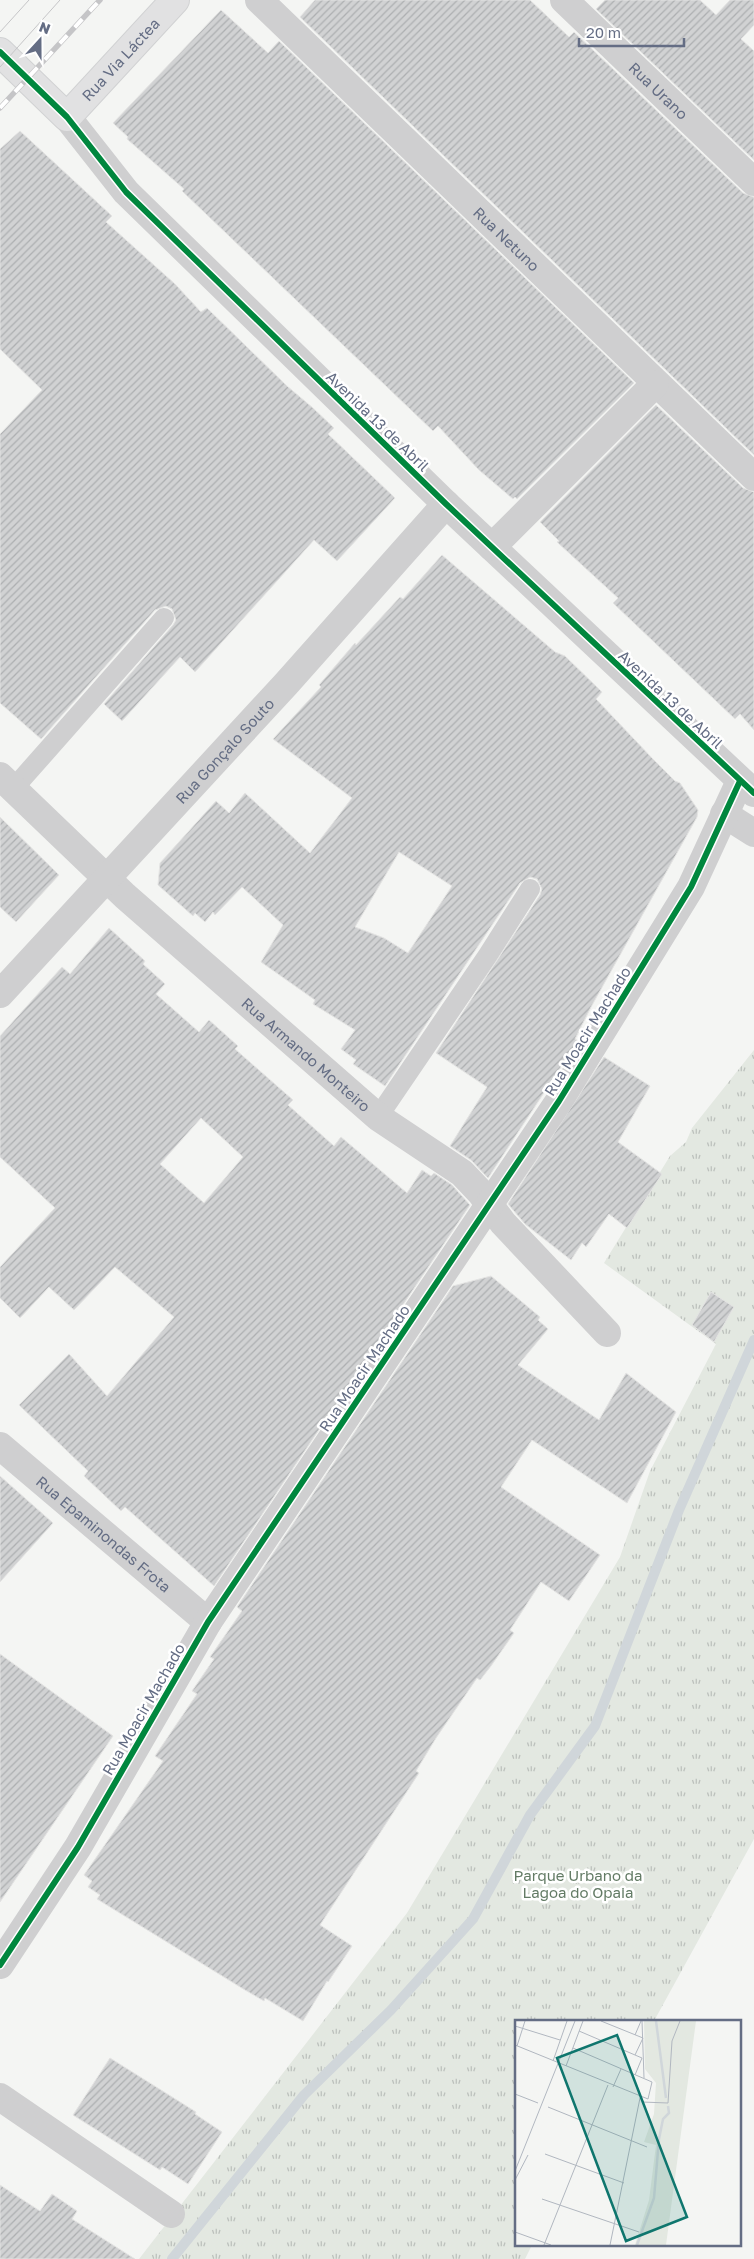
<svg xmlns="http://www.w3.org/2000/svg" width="754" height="2259" font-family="'Golos Text',sans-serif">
<defs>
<pattern id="grass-tufts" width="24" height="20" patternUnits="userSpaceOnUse" patternTransform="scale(1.25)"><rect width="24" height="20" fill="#e3e8e1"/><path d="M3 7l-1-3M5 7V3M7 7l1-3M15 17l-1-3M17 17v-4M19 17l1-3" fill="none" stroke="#bcc0bc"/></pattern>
<pattern id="building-hatch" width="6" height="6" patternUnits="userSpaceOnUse" patternTransform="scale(1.25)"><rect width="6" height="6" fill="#d1d2d3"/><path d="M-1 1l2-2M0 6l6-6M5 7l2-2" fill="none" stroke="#adafb1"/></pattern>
</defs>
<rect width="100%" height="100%" fill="#f4f5f3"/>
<polygon fill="url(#grass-tufts)" points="754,1050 754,1839 654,2021 516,2022 516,2245 532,2245 525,2259 139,2259 407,1913 620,1557 650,1471 716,1344 604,1263 670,1156 686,1142 692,1128"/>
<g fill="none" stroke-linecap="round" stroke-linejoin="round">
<polyline stroke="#d0d6da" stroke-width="10" points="172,2259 304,2095 391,2010 473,1919 530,1815 595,1726 679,1510 754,1340"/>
</g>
<g fill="url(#building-hatch)" stroke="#e4e4e3" fill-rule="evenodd">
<polygon points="315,0 530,0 569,37 574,32 743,193 754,197 754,455 300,17"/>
<polygon points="605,0 700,0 716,15 730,0 754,0 754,25 741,39 754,51 754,160 596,9"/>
<polygon points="221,10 268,53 279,41 634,383 517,499 515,497 513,499 479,470 438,426 433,431 182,191 184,189 127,139 128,137 113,123"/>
<polygon points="20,131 112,216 106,222 175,284 201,312 207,308 287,386 313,408 334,428 328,434 395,498 337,561 314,540 195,672 180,657 122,721 104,704 173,625 176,620 172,609 166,606 155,610 41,739 0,703 0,434 42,390 0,349 0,149"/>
<polygon points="656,405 743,488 754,492 754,730 740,714 735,719 613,603 618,598 557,542 559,541 540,522"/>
<path d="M442,555L555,652L565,656L602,692L596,699L652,758L675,781L680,783L698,810L697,817L591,1007L575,1039L578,1041L488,1178L471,1160L450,1146L487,1087L436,1053L540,895L542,889L537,879L530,877L520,883L385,1086L353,1064L356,1060L341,1049L355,1030L313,1004L315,1000L261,962L283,925L242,887L215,915L213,912L205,922L195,913L193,916L158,885L160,863L216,801L229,813L245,793L310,853L352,798L273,739L321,687L319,685L355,643L356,645L400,597L403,599ZM399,852L452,886L408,953L384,938L355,927Z"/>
<polygon points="0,817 59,875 16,922 0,907"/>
<path d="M109,928L145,961L143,964L165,984L156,994L199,1032L209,1020L238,1046L235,1049L293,1100L288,1105L334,1146L341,1137L407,1193L422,1170L431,1176L434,1173L452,1185L470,1205L214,1586L125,1507L121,1511L84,1476L88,1471L19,1405L69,1354L107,1396L174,1317L115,1267L74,1310L49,1287L20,1318L0,1298V1267L55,1208L0,1157V1036L62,967L70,974ZM201,1118L243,1157L204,1203L160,1164Z"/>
<polygon points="604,1057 650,1086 618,1142 662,1174 627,1228 609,1214 586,1247 582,1243 571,1260 525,1224 508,1204"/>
<polygon points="491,1276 540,1317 538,1320 548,1329 518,1365 599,1420 626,1373 676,1412 627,1503 532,1440 501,1487 600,1555 569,1601 541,1582 510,1630 514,1633 491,1666 480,1680 477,1678 436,1738 416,1771 419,1773 320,1925 352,1946 328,1982 327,1981 303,2021 265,1998 264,2001 245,1990 97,1899 100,1895 88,1887 92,1881 84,1875 163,1761 155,1756 197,1694 192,1691 214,1659 210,1657 242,1611 237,1607 453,1286"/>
<polygon points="711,1292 734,1307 714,1342 692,1325"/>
<polygon points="0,1476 53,1523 0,1582"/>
<polygon points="0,1654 113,1736 0,1902"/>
<polygon points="110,2058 196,2112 195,2114 222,2132 188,2184 162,2167 160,2170 73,2115"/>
<polygon points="0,2185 40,2211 52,2194 77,2211 72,2219 135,2259 0,2259"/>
</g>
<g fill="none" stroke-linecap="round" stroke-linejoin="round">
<defs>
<g id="secondary">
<path id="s6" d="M0,52L67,117L175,0"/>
</g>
</defs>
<use href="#secondary" stroke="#d1d2d3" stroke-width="30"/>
<g stroke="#cfcfd0" stroke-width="20">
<polyline points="13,789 164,618"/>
<polyline points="378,1117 488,955 530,889"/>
</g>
<g stroke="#cfcfd0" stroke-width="28">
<path id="s1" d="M259,0L754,477"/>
<path id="s2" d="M564,0L754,182"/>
<polyline points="67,117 126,192 446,504 754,793"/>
<polyline points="492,547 655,384"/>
<path id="s3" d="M0,776L125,896L378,1117L462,1173L480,1192L503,1223L607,1333"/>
<polyline points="724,814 754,833"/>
<path id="s4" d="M0,994L286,684L446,504"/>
<path id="s5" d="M0,1446L208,1622"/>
<polyline points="0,1965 78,1847 208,1622 559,1101 691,887 740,781"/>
<polyline points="0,2097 171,2214"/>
</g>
<use href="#secondary" stroke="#e1e1e2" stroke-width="28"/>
<g stroke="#c5c5c7" stroke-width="1">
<polyline points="0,32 29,0"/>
<polyline points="0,67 60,0"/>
</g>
<defs>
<polyline id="rail" points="0,108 100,0"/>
</defs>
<use href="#rail" stroke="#c5c5c7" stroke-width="5.5"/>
<use href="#rail" stroke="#fff" stroke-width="4" stroke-dasharray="11" stroke-linecap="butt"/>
<defs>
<g id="cycleway">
<polyline points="0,52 67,117 126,192 446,504 754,793"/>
<polyline points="0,1965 78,1847 208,1622 559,1101 691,887 740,781"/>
</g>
</defs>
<use href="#cycleway" stroke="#fff" stroke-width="9"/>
<use href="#cycleway" stroke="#00873e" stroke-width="6"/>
</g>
<g text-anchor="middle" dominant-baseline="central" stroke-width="5" stroke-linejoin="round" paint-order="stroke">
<g font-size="15" fill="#646d84" stroke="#fff">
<text stroke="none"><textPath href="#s6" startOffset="172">Rua Via Láctea</textPath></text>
<text stroke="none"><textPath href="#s2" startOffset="131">Rua Urano</textPath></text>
<text stroke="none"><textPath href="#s1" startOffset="344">Rua Netuno</textPath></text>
<text transform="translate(378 421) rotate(44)">Avenida 13 de Abril</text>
<text transform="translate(671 699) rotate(43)">Avenida 13 de Abril</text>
<text stroke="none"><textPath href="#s4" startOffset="331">Rua Gonçalo Souto</textPath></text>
<text transform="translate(587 1031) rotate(-58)">Rua Moacir Machado</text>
<text stroke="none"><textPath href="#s3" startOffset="414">Rua Armando Monteiro</textPath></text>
<text transform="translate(364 1368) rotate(-56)">Rua Moacir Machado</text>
<text stroke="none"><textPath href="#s5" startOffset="136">Rua Epaminondas Frota</textPath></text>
<text transform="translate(143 1709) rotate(-60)">Rua Moacir Machado</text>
</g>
<g font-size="15" fill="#637b65" stroke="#fff">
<text x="578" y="1875">Parque Urbano da<tspan x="578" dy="17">Lagoa do Opaia</tspan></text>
</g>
</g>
<g transform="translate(515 2020)">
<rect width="226" height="226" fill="#f4f5f3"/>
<path d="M129,1H181L151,225H120L134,180L141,125L129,122L139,94L141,63L130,49Z" fill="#e3e8e1"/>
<path fill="none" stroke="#d0d6da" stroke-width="2.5" d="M141,1L151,78M122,225L139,178L144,119L148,99L154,93L153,86"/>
<path fill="none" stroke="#b1b7c0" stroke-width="1" d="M86,1L128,18L120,35M127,1L129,58M0,6L45,20M64,11L127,38L120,55M120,15L126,1M0,25L133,79L137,62L58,28M2,26L10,1M38,41L52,1M51,46L68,1M98,67L106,49M0,74L23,83M127,82L153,83L157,21L165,1M33,87L132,127M30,134L109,163M0,151L60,1M0,160L13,135M27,179L124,212M0,212L36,225M29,225L93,65M95,225L125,78"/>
<path fill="#0f766e" fill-opacity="0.15" stroke="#0f766e" stroke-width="2.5" d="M102,15L172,197L111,221L42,38Z"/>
<rect width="226" height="226" fill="none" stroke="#646d84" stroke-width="2.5"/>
</g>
<g transform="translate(40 40) rotate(21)" stroke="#ffffff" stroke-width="4" paint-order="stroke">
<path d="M0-4L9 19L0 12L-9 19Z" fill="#646d84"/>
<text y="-8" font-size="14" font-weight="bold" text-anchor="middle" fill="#646d84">N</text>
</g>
<path d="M579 38v8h105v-8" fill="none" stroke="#646d84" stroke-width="2.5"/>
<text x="586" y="38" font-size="15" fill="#646d84" stroke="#ffffff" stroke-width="4" paint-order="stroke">20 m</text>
</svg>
